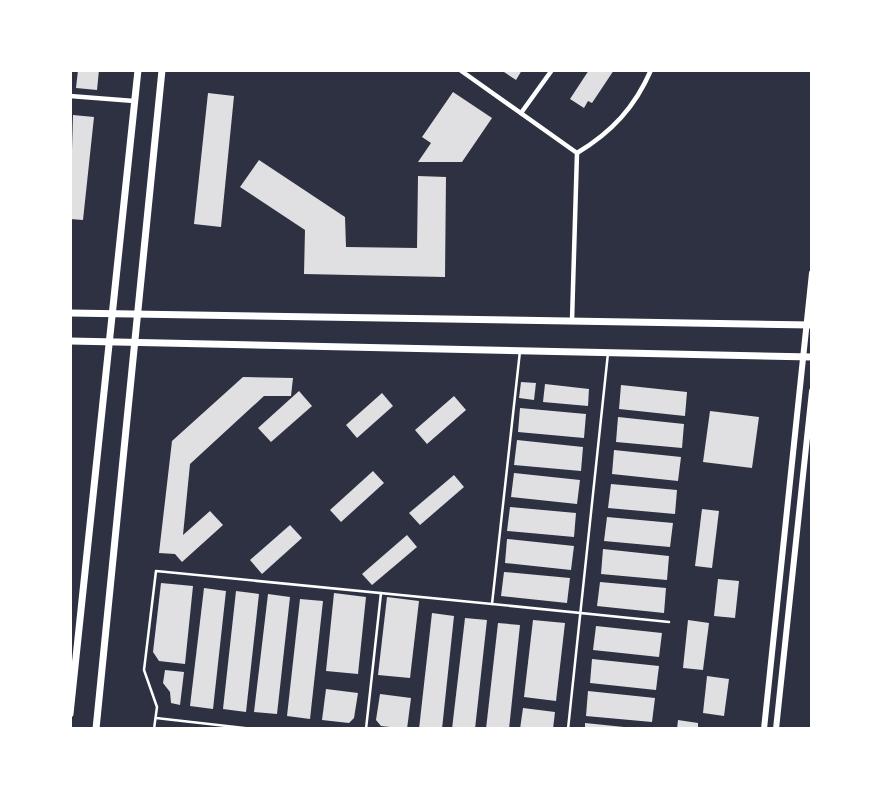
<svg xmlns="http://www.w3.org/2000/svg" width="882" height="799" font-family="'Noto Serif',serif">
<rect width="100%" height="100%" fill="#2d3142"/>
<g fill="#e0e0e3">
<polygon points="78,70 99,70 97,90 76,88"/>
<polygon points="501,70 522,70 516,80"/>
<polygon points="589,70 614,70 592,103 588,101 584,108 570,99"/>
<polygon points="453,92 492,118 462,162 418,162 431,143 422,137"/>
<polygon points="208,93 234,96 221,227 194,224"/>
<polygon points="73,115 94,117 83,220 70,219"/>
<polygon points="259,160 345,217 346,247 417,248 418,176 446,177 445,277 304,274 305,230 240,187"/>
<polygon points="243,377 293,378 291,396 264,396 190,464 183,535 210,511 223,525 182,562 175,554 159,553 172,441"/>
<polygon points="521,382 536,383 534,400 519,398"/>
<polygon points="545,384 589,389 588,406 543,402"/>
<polygon points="621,385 687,392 685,416 619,409"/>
<polygon points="299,391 312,406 271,442 258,428"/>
<polygon points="382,393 393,406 357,438 346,425"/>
<polygon points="454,396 466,410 427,444 415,430"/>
<polygon points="520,408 586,414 584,438 518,432"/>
<polygon points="710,411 759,417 752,468 703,462"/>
<polygon points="618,417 684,424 682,448 616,442"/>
<polygon points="517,440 583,447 581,471 514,465"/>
<polygon points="614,450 681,457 678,481 612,474"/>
<polygon points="373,471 384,483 341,522 330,510"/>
<polygon points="514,473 580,480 577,504 511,497"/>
<polygon points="454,475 464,487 420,525 409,513"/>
<polygon points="611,484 677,490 675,514 608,508"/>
<polygon points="510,507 576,513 574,537 507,531"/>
<polygon points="702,509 719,511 712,568 695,566"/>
<polygon points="607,517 673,523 670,547 604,541"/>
<polygon points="290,525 302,538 262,574 250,560"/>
<polygon points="407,535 417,547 372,585 362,574"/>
<polygon points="507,539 574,546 571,570 505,563"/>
<polygon points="603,549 669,556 667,580 601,574"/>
<polygon points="504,572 570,578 567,603 501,596"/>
<polygon points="718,579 739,581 735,618 714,616"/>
<polygon points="600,582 666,588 664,613 597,606"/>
<polygon points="161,583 193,586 185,664 159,661 153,652"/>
<polygon points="204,588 226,591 213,709 190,706"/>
<polygon points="236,591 259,594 246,712 223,709"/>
<polygon points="334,593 366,597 358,674 326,671"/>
<polygon points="268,594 290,597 277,714 254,712"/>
<polygon points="387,597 419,601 410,678 378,675"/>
<polygon points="300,599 323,601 310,719 287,716"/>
<polygon points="432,613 454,616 442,729 419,729"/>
<polygon points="465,618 487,620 475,729 452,729"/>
<polygon points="533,620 565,623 556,701 524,697"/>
<polygon points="688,620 709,623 703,670 683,668"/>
<polygon points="498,623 520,625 509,729 486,729"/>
<polygon points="596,626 662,633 659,657 593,650"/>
<polygon points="592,659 659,666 656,690 590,683"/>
<polygon points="165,670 184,672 180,705 171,703 170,692 163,683"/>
<polygon points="707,676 729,679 724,716 703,713"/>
<polygon points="326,689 358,693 354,718 349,723 322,720"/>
<polygon points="588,691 655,698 652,722 586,716"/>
<polygon points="380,694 411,698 407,729 381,726 376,720"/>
<polygon points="523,708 555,712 553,729 520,729"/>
<polygon points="678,720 698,723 698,729 677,729"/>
<polygon points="585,723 624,727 624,729 585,729"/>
</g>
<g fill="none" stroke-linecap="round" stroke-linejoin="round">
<g stroke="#fff" stroke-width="2.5">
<polyline points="520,351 492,604 669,622"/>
<polyline points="156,718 253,729"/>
<polyline points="154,729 157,707 144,670 156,571 492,604"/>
<polyline points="366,729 381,593"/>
<polyline points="568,729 608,353"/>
</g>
<g stroke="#fff" stroke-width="4.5">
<polyline points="460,70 577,153 572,321"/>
<polyline points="70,96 134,101"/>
<polyline points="521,113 552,70"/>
<path d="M577,153C612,132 635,107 651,70"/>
</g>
<g stroke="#fff" stroke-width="6">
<polyline points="764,729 812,273"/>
<polyline points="776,729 812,391"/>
</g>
<g stroke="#fff" stroke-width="7">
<polyline points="70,313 812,325"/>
<polyline points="70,341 812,357"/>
<polyline points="70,714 138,70"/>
<polyline points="96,729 162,70"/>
</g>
</g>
<rect width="882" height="799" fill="none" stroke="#ffffff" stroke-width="144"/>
</svg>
